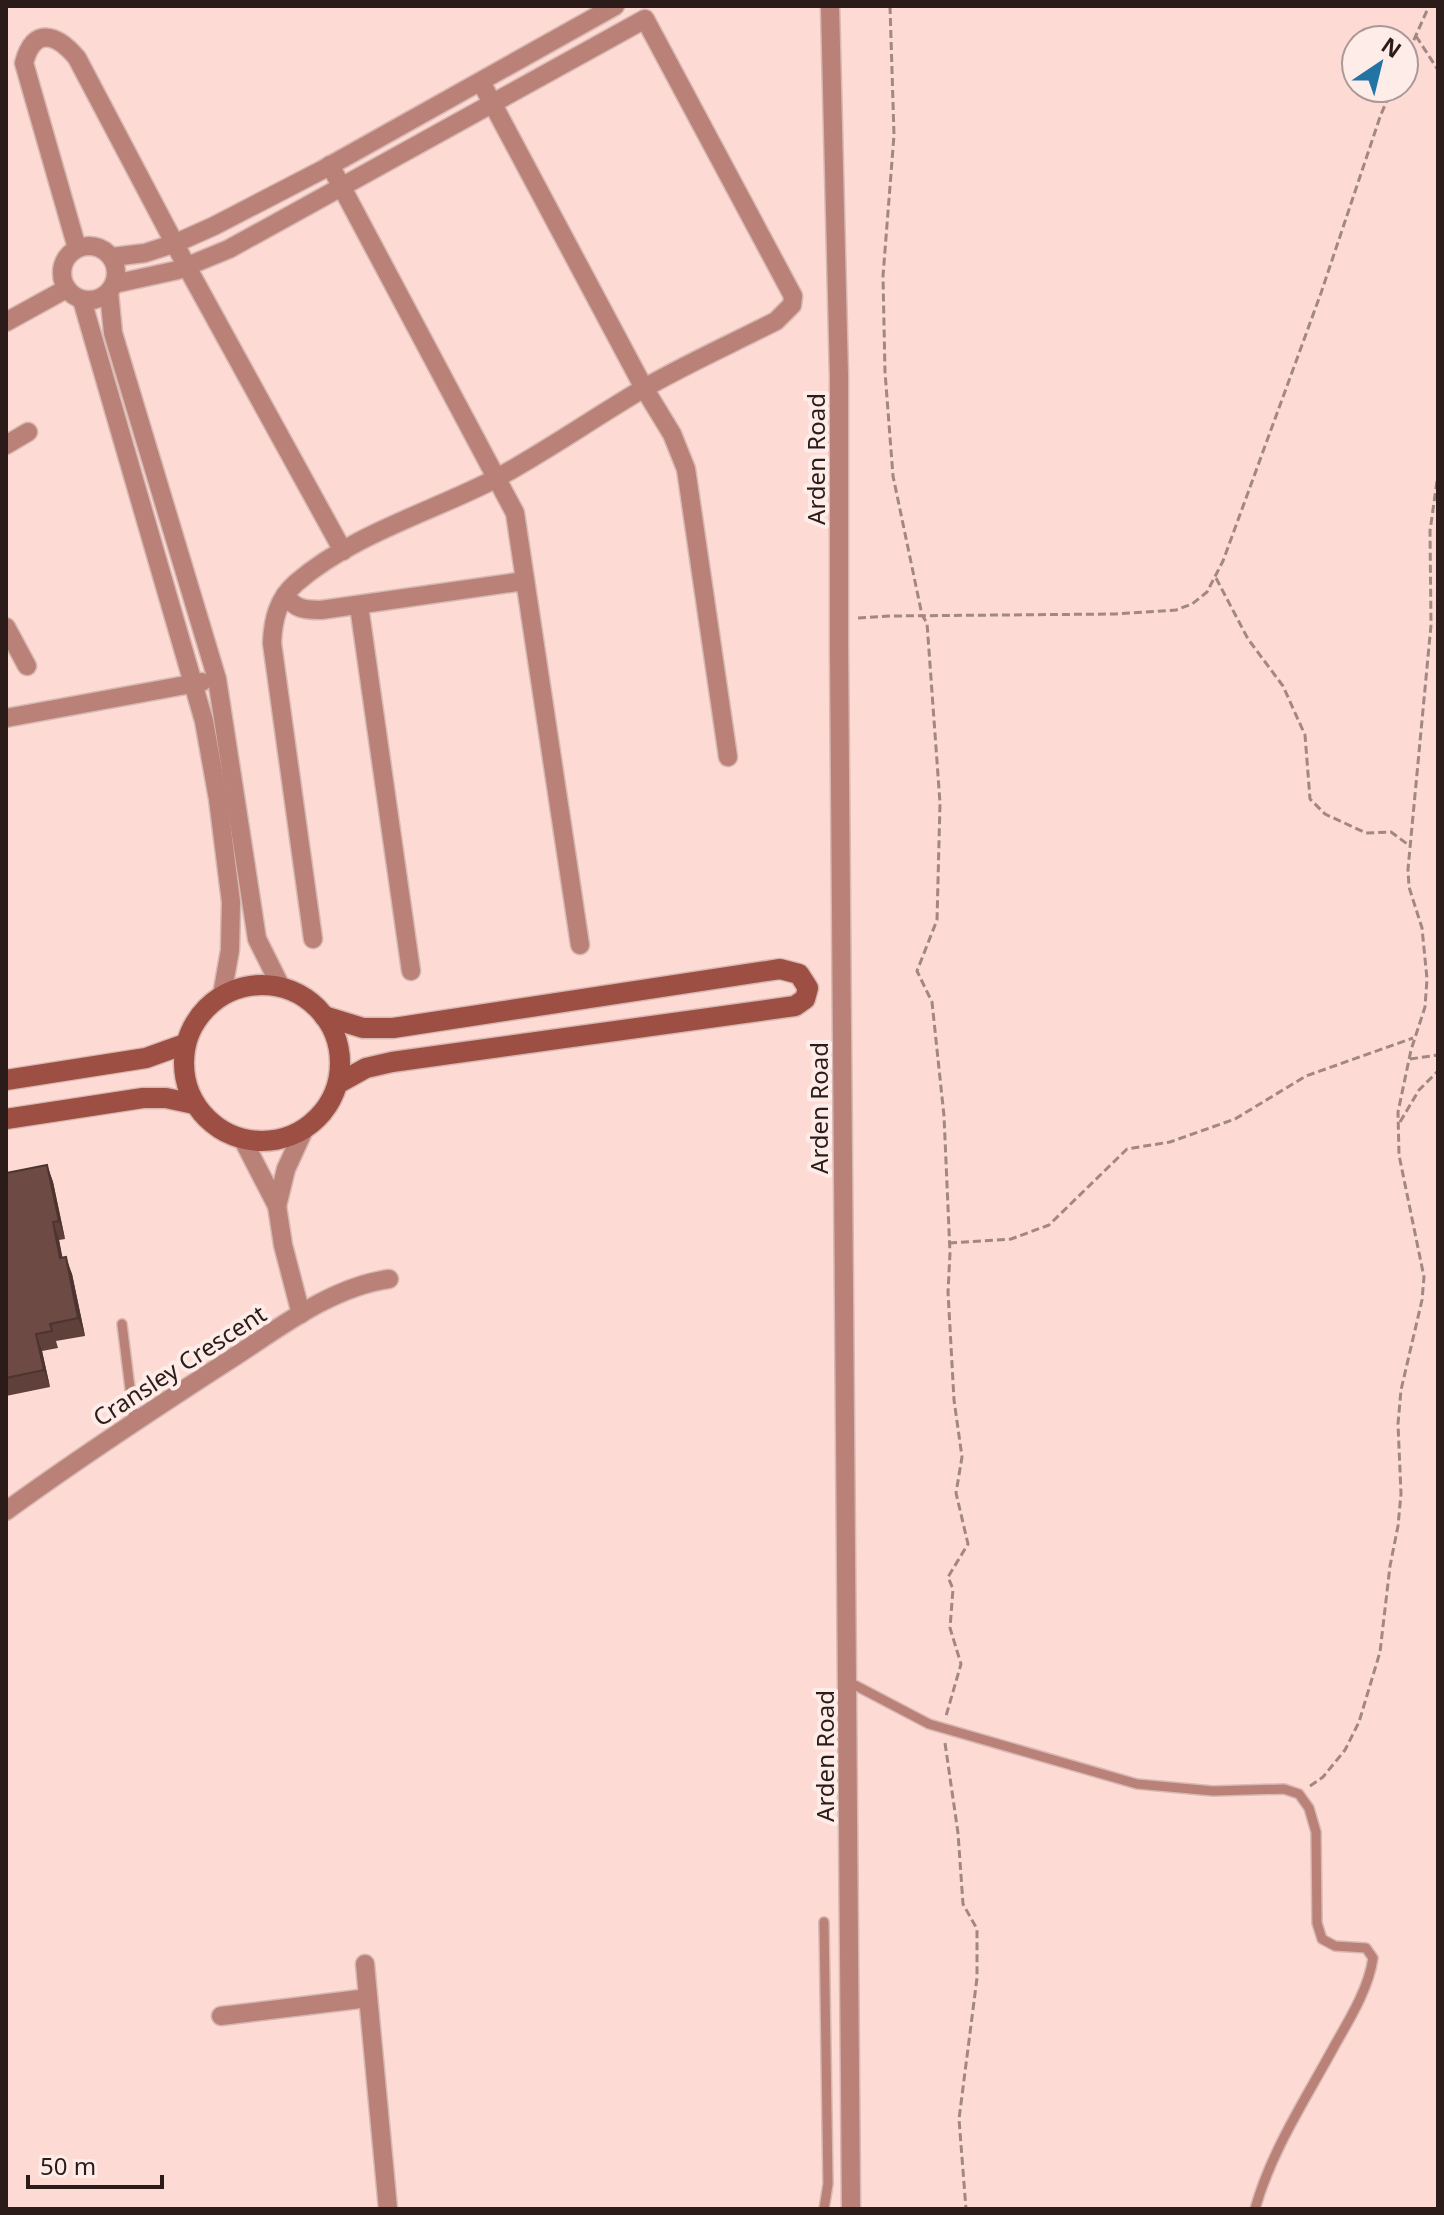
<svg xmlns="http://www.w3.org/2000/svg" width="1444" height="2215" font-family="'Noto Sans',sans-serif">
<rect width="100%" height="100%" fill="#fddad4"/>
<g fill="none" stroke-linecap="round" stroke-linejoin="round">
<defs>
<g id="lane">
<polyline points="122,1324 134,1421"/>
<path d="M847,1681L929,1724L1137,1784L1213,1791L1284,1789L1299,1794L1309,1808L1316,1832L1317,1923L1322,1939L1335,1946L1366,1948L1373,1958C1369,1987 1351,2017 1336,2043C1307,2097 1272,2149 1255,2209"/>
<polyline points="824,2209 828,2184 824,1922"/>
</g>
<g id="street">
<polyline points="830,6 839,376 839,647 851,2209"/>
<polyline points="481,82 644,388 672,434 686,469 728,757"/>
<polyline points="330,165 515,513 580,945"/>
<circle cx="89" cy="273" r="27"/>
<path d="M77,248L24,63C34,26 57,34 77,58L187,267L343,551"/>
<polyline points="112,257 145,253 176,243 214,226 322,170 615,6"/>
<path d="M114,284L178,270L229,249L645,19L793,296L792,305L776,321C731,344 684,365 641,390C592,419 545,452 495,479C431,512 351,535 296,583C278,599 273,619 272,643L313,939"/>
<polyline points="109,292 113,333 217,679 257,939 281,987"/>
<polyline points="82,300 204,721 218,799 231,902 230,950 222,995"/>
<polyline points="6,322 66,289"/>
<polyline points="6,445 28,432"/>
<path d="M285,595C295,609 304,610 321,610L524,581"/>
<polyline points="359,606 411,971"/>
<polyline points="6,627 27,666"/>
<polyline points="6,718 202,682"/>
<polyline points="243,1140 277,1206 283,1245 301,1314"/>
<polyline points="277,1206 286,1169 303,1132"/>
<path d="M6,1511C79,1458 155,1408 231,1359C279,1328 331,1287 389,1279"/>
<polyline points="365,1964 388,2209"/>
<polyline points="221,2016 368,1998"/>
</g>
<g id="secondary">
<circle cx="262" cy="1063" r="78"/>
<polyline points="324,1016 363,1028 393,1028 780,969 799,974 808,988 805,999 795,1006 392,1062 366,1068 339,1083"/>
<polyline points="6,1080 146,1058 185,1044"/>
<polyline points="6,1119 143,1098 166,1098 194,1104"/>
</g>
</defs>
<use href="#lane" stroke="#d7b8b2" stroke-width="12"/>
<use href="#street" stroke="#d7b8b2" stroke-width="21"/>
<use href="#secondary" stroke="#d7b8b2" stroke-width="23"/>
<g stroke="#a28783" stroke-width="3" stroke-dasharray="8 4" stroke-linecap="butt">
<polyline points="890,6 894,135 883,276 885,372 893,476 922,615 927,623 940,803 937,920 917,971 932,1002 944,1116 950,1253 948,1292 954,1400 962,1457 956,1493 968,1544 948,1577 953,1589 950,1628 961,1664 946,1716"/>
<polyline points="1416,36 1438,70"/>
<polyline points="1404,62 1429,6"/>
<polyline points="1216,578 1248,639 1283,686 1305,735 1310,799 1325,814 1366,833 1391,832 1410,846"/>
<polyline points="858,618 889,616 1115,614 1176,610 1192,604 1207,592 1223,561 1321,293 1380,117 1392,88"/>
<polyline points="1410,1059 1438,1055"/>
<polyline points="1400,1122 1419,1090 1438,1071"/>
<polyline points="949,1243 1011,1239 1049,1225 1127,1149 1170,1142 1235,1119 1306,1076 1413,1038"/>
<polyline points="945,1743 958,1833 963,1904 977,1929 977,1978 959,2119 966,2209"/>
<polyline points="1310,1786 1323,1777 1345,1750 1359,1722 1380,1652 1390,1566 1398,1526 1401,1494 1398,1424 1401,1390 1422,1300 1424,1277 1399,1155 1398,1112 1411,1050 1425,1007 1427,979 1422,928 1409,887 1408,869 1431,625 1430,531 1438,474"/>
</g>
<use href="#lane" stroke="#b98177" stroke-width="9"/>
<use href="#street" stroke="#b98177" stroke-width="18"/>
<use href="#secondary" stroke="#9e4f43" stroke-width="20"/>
</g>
<polygon fill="#5f403a" points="47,1165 53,1182 65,1239 59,1240 62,1257 72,1274 85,1336 56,1341 58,1348 42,1351 50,1387 6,1396 6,1173"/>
<g fill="#4d3430">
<polygon points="47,1165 53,1182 65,1239 59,1221"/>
<polygon points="53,1222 59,1240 66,1275 60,1258"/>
<polygon points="66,1257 72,1274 85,1336 78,1318"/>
<polygon points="36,1334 42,1351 50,1387 44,1370"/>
</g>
<polygon fill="#6e4a44" stroke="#4d3430" stroke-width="2" points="47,1165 59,1221 53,1222 60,1258 66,1257 78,1318 50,1324 52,1331 36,1334 44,1370 6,1378 6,1173"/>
<g text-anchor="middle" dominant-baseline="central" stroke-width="8" stroke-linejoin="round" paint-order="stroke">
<g font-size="24" fill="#2b1c19" stroke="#feece9">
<text transform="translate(815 459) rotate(-90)">Arden Road</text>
<text transform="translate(818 1108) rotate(-90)">Arden Road</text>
<text transform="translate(179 1365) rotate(-33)">Cransley Crescent</text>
<text transform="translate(824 1756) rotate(-90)">Arden Road</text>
</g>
</g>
<rect width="1444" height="2215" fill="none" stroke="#2b1c19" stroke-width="16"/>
<g transform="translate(1380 64) rotate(35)"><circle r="38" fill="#feece9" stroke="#aa9996" stroke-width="2"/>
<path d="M0-6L14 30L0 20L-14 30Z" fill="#2274a5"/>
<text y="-12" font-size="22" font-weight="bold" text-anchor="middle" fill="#2b1c19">N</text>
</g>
<path d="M28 2175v12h134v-12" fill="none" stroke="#2b1c19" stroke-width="4"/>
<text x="40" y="2175" font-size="24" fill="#2b1c19" stroke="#feece9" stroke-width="6" paint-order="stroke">50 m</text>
</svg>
